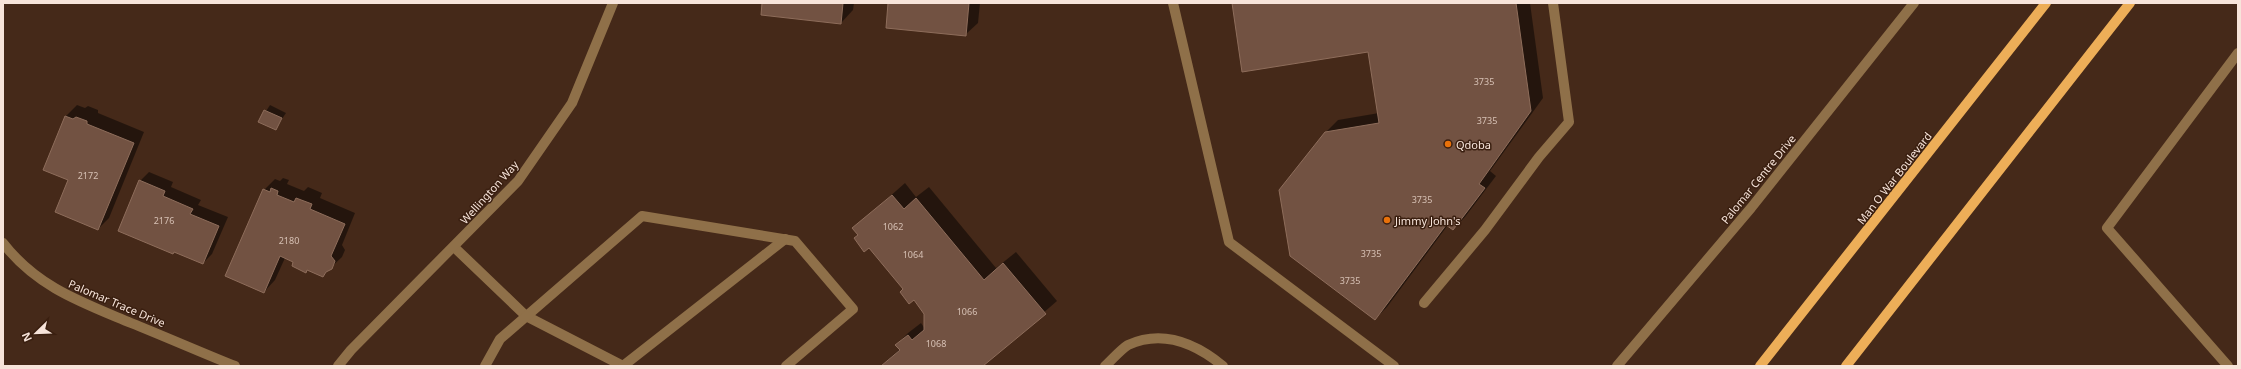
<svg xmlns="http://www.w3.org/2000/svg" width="2241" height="369" font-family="'Noto Sans',sans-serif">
<rect width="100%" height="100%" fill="#452919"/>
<g fill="#0007">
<polygon points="763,3 854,3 853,10 841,23"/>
<polygon points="889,3 980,3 978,23 965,35"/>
<polygon points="1233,3 1530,3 1543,98 1490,171 1496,176 1465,217 1453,229 1448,225 1387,307 1375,319 1326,132 1338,120 1379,113 1369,51"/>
<polygon points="77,105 85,108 88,106 98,110 98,113 144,132 109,218 98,229 70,180 44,170 66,116"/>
<polygon points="270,105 286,113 275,129 259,122"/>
<polygon points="149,172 173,182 171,187 201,200 198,205 228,217 212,254 203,263 175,251 173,253 140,181"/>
<polygon points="283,178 289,180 287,184 304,191 308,187 322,193 320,198 355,213 342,245 345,250 342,257 323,275 308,269 306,271 295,262 285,258 275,280 264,292 264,190 275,179 280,181"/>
<polygon points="905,183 916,197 929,187 996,268 1016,252 1057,301 982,366 881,366 900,349 896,345 908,333 921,323 925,329 925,313 854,228"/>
</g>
<g fill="#725242" stroke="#8e6d5b">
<polygon points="762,3 843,3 841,24 761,15"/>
<polygon points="888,3 969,3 966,36 886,28"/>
<polygon points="1232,3 1516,3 1531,111 1479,184 1485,188 1453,230 1446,225 1375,320 1290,256 1279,190 1325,132 1379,123 1368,52 1242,72"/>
<polygon points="264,110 282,118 276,130 258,122"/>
<polygon points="65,116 73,119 76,117 87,121 87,124 134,143 98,230 55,212 68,180 43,170"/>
<polygon points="139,180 165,191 163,196 193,209 190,214 219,226 203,264 174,252 173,254 118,231"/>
<polygon points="271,188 278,191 277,195 294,202 296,198 312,204 310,209 345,224 331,256 335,261 332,269 326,272 323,277 307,270 306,273 292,266 293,262 280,256 264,293 225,276 263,189 270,192"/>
<polygon points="892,195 904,209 916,198 984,280 1003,263 1046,314 983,366 881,366 900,350 895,345 908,335 912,340 924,330 924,314 914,300 909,304 900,292 903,289 869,248 864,252 854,238 858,235 852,228"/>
</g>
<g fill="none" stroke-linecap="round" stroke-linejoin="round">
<g stroke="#8f7049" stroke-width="10">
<polyline points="1173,3 1229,242 1394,366"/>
<path d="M3,243C37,287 81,302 131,323C166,337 200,352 235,366"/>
<polyline points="454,247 526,316 623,366"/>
<polyline points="1424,303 1485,230 1539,157 1569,122 1553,3"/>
<polyline points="338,366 351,350 518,181 572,103 613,3"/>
<polyline points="485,366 500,339 642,216 795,241 853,309 786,366"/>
<polyline points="623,366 785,239"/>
<path d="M1105,366C1112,360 1120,350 1128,345C1163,329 1195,343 1223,366"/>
<polyline points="1617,366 1751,208 1914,3"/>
<polyline points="2228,366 2107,228 2238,53"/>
</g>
<g stroke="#edae58" stroke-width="10">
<polyline points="1760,366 2046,3"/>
<polyline points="1846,366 2130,3"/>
</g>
</g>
<g fill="#e8710a" stroke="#3a1f10" stroke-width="1.5">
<circle cx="1448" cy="144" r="4"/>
<circle cx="1387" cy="220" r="4"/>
</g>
<g text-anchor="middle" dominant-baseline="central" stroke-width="3" stroke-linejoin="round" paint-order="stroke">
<g font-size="9" fill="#d6c0b4">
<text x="1484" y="81">3735</text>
<text x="1487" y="120">3735</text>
<text x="88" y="175">2172</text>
<text x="1422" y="199">3735</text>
<text x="164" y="220">2176</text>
<text x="893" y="226">1062</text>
<text x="289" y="240">2180</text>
<text x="1371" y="253">3735</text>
<text x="913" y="254">1064</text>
<text x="1350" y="280">3735</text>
<text x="967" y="311">1066</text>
<text x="936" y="343">1068</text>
</g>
<g font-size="11" fill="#f7e4da" stroke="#3a1f10" text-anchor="start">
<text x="1456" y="144">Qdoba</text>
<text x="1395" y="220">Jimmy John's</text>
</g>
<g font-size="11" fill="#f7e4da" stroke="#3a1f10">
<text transform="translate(1894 178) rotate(-52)">Man O War Boulevard</text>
<text transform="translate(1758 179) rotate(-51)">Palomar Centre Drive</text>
<text transform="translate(489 192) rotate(-48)">Wellington Way</text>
<text transform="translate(117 303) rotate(23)">Palomar Trace Drive</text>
</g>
</g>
<rect width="2241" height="369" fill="none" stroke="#f7e4da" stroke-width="8"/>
<g transform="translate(36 333) rotate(247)" stroke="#3a1f10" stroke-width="3" paint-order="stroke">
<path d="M0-3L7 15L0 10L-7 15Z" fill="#f7e4da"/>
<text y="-6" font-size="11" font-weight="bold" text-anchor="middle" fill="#f7e4da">N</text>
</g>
</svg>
